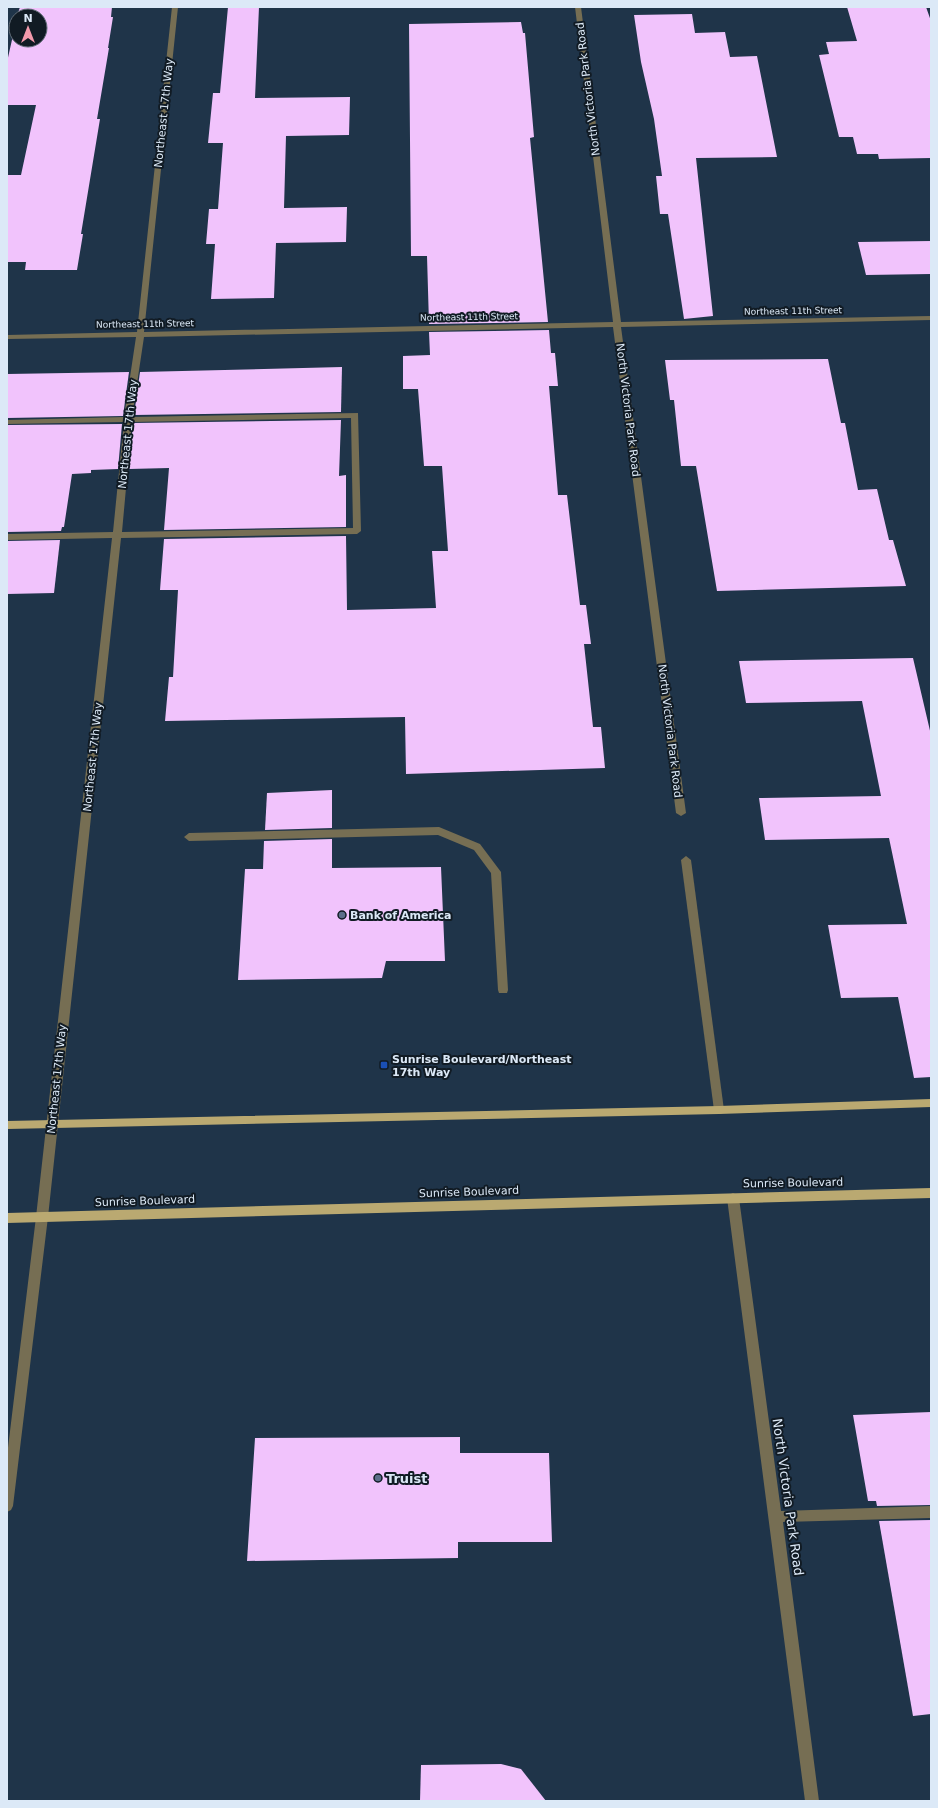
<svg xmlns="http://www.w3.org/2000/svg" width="938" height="1808" font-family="'DejaVu Sans',sans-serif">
<rect width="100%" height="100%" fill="#1f3449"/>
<g fill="#f1c3fc">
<polygon points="20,7 112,7 111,17 113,17 108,48 109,48 97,119 100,119 81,234 83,234 77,270 25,270 26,262 7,262 7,175 21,175 36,105 7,105 7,62 16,22 16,40 40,40 40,16 17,16"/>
<polygon points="228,7 259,7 255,98 350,97 349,135 286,136 284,208 347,207 346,242 276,243 274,298 211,299 215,244 206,244 209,209 218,209 223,143 208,143 213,93 220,93"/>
<polygon points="847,7 926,7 931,21 931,158 879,159 878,154 857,154 853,137 839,137 819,55 829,54 826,42 857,41"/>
<polygon points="692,14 695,33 725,32 730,57 757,56 777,157 696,158 713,316 684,319 668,214 660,214 656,176 662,176 654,119 641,62 634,15"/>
<polygon points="521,22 523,33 525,33 534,137 530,138 548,322 429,324 427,256 411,256 409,24"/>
<polygon points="931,241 931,274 866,275 858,242"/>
<polygon points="549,330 551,353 555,353 558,386 549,386 558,495 567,495 580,605 586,605 591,644 584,644 593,727 601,727 605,768 406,774 405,717 165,721 169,677 173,677 178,590 160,590 164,539 346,536 347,610 436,608 432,551 448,551 442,466 424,466 418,389 403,389 403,356 430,355 429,332"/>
<polygon points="828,359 841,423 845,423 858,490 877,489 889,540 893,540 906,586 717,591 696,466 681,466 674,400 670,400 665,360"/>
<polygon points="342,367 341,412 134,415 140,372"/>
<polygon points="129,372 123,416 7,418 7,374"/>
<polygon points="341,420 339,476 346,475 346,527 164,530 169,468 129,469 133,423"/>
<polygon points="122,424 118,469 91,470 91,473 72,474 64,527 62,527 61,531 7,532 7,425"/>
<polygon points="60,540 54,593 7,594 7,541"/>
<polygon points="913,658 931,735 931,1077 914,1078 898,997 841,998 828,925 907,924 889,838 765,840 759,798 881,796 862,701 746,703 739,661"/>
<polygon points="332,790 332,828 265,830 267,793"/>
<polygon points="332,839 332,868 441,867 445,961 386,961 382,978 238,980 245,869 263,869 264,841"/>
<polygon points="931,1412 931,1505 877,1506 876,1501 868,1501 853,1415"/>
<polygon points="460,1437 460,1453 549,1453 552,1542 458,1542 458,1558 247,1561 255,1438"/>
<polygon points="931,1520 931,1714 913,1716 879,1521"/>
<polygon points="501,1764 521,1769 546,1801 420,1801 421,1765"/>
</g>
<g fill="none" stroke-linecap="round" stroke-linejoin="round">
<g fill="#766e53" fill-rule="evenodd">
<path d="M172,7H178L144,332L613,322L575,7H581L621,322L931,316V320L621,327L686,813L681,816L676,813L613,327L144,337L132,417L358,413L361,531L357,534L121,538L48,1217L13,1506L11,1510L7,1512V1456L36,1217L112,538L7,540V534L113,532L124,422L7,424V420L124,417L136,337L7,339V335L137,332ZM351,418L353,528L122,532L132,422Z"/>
<polygon points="439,827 480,844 501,872 508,990 507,993 499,993 498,990 491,873 474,850 438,835 189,841 184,837 189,833"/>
<polygon points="686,856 691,860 724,1110 723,1113 719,1114 715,1113 714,1110 681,860"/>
<polygon points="733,1193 737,1195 739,1198 781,1511 931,1506 931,1518 783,1522 819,1801 805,1801 727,1198 729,1195"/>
</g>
<g fill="#baa971" fill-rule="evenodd">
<polygon points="931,1099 931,1107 719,1114 7,1129 7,1121 719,1106"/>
<polygon points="931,1188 931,1198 7,1223 7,1213"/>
</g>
</g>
<g fill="#5c6f8a" stroke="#111b24" stroke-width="1.5">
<circle cx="342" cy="915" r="4"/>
<circle cx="378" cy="1478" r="4"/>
</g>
<rect fill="#1a4fb4" stroke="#111b24" stroke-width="1.5" x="380" y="1061" width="8" height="8" rx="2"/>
<g text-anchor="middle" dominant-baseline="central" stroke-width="4" stroke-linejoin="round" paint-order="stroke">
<g font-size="9" fill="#dce9f7" stroke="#111b24">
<text transform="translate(793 311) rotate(-1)">Northeast 11th Street</text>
<text transform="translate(469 317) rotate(-1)">Northeast 11th Street</text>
<text transform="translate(145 324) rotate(-1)">Northeast 11th Street</text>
</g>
<g font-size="11" fill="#dce9f7" stroke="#111b24">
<text transform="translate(588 89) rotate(-97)">North Victoria Park Road</text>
<text transform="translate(164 113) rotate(-84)">Northeast 17th Way</text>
<text transform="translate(628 410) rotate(83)">North Victoria Park Road</text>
<text transform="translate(128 434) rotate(-84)">Northeast 17th Way</text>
<text transform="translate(670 731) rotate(83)">North Victoria Park Road</text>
<text transform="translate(93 757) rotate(-84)">Northeast 17th Way</text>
<text transform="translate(57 1079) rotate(-84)">Northeast 17th Way</text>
<text transform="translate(793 1183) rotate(-1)">Sunrise Boulevard</text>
<text transform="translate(469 1192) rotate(-2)">Sunrise Boulevard</text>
<text transform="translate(145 1201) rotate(-2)">Sunrise Boulevard</text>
</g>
<g font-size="11" font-weight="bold" fill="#dce9f7" stroke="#111b24" text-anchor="start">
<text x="350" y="915">Bank of America</text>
<text x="392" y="1059">Sunrise Boulevard/Northeast<tspan x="392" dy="13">17th Way</tspan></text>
</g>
<g font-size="13" font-weight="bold" fill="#dce9f7" stroke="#111b24" text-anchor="start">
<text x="386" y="1478">Truist</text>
</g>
<g font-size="13" fill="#dce9f7" stroke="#111b24">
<text transform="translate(788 1497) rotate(82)">North Victoria Park Road</text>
</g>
</g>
<rect width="938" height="1808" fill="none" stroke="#dce9f7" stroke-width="16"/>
<g transform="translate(28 28)"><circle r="19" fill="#111b24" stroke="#626d78"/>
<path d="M0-3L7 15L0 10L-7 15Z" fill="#f29aac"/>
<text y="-6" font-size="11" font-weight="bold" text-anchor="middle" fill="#dce9f7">N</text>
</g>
</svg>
